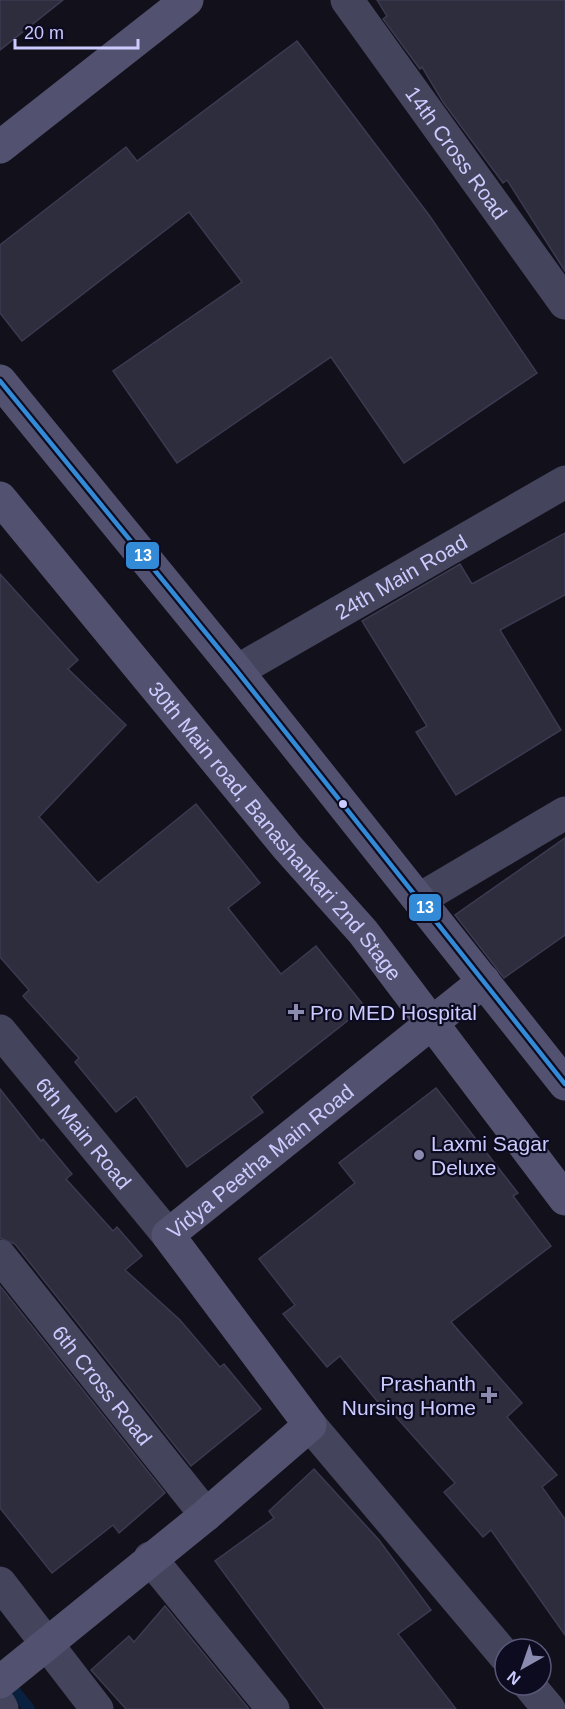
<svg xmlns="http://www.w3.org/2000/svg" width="565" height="1709" font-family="Arial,sans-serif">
<rect width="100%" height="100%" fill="#11101b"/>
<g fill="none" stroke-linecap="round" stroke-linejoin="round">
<polyline stroke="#09203f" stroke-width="12" points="5,1679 29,1709"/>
</g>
<g fill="#2e2d3e" stroke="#3c3a50" stroke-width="1.5">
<polygon points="0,0 63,0 0,50"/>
<polygon points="377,0 565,0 565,271 507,180 503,183 443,102 422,67 420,69 383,19 387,16"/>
<polygon points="297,41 429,215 537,373 404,463 331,357 177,463 113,371 242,282 189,212 22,341 0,313 0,245 126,147 137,161"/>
<polygon points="565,533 565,595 500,630 561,730 456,795 416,732 427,726 362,621 460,564 472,584"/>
<polygon points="0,574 78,660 68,669 126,725 39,817 98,883 196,804 260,883 228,908 281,974 316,946 365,1007 251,1097 263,1112 187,1167 136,1096 116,1112 75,1062 79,1058 23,996 29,990 0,957"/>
<polygon points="565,838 565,935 504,978 455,915"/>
<polygon points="436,1088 518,1193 513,1196 551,1246 451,1322 522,1403 507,1417 557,1475 542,1487 565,1519 565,1635 491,1530 483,1537 444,1492 455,1483 389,1409 386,1412 340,1356 327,1367 283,1314 295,1305 259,1259 355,1183 339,1163"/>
<polygon points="0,1089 41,1141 43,1139 72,1174 66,1179 113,1231 117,1227 142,1256 125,1270 180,1320 220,1367 224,1364 261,1409 191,1466 15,1244 0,1238"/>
<polygon points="0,1286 165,1493 119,1533 113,1525 52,1573 0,1508"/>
<polygon points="314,1469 379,1540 431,1610 398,1634 456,1709 325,1709 215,1561 274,1518 269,1511"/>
<polygon points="165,1606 249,1709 126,1709 91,1670 129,1636 134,1642"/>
</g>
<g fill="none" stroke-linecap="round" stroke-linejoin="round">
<g stroke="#44455d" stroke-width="33">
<path id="s1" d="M347,0L565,303"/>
<path id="s2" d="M237,671L565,482"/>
<polyline points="420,899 565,813"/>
<path id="s3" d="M0,1031L168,1235"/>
<path id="s4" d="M0,1256L206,1515"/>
<polyline points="310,1425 505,1656"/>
<polyline points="150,1558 273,1709"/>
<polyline points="0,1583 97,1709"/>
<polyline points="529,1685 549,1709"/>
<polyline points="0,1705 2,1709"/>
</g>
<g stroke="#525270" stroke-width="33">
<polyline points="0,147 187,0"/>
<polyline points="0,381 237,671 565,1084"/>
<path id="s5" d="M0,498L288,848L363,932L565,1199"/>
<path id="s6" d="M0,1682L206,1515L310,1425L168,1235L484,981"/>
</g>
<defs>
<polyline id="bus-1" points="0,381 237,671 565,1084"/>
</defs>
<use href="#bus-1" stroke="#0d0b20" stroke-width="9"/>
<use href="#bus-1" stroke="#338bd7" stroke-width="4.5"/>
</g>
<circle fill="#cccbff" stroke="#0d0b20" stroke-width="2" cx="343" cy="804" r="5"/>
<g fill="#8b8aaf" stroke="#0d0b20" stroke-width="2">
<path d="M293 1003h6v6h6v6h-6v6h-6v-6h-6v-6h6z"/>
<circle cx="419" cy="1155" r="6"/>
<path d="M486 1386h6v6h6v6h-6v6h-6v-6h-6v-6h6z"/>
</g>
<g text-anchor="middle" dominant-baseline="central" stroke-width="4.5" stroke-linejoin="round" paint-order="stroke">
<g font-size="21" fill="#cccbff" stroke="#0d0b20">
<text stroke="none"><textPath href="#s1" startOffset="188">14th Cross Road</textPath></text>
<text stroke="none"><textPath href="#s2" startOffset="189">24th Main Road</textPath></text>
<text stroke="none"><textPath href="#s5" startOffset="432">30th Main road, Banashankari 2nd Stage</textPath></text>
<text stroke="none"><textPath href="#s3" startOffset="132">6th Main Road</textPath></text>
<text stroke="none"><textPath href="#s6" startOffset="758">Vidya Peetha Main Road</textPath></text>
<text stroke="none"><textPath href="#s4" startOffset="165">6th Cross Road</textPath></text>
</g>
<g font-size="21" fill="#cccbff" stroke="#0d0b20" text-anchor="start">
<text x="310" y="1012">Pro MED Hospital</text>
<text x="431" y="1143">Laxmi Sagar<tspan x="431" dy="24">Deluxe</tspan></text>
<text x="476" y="1383" text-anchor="end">Prashanth<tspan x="476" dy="24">Nursing Home</tspan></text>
</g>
</g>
<g stroke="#0d0b20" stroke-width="2">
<rect x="125" y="541" width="35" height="29" rx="6" fill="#338bd7"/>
<rect x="408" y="893" width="34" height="29" rx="6" fill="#338bd7"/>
</g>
<g font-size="16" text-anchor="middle" font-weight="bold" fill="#fff">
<text x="143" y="561">13</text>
<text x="425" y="913">13</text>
</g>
<g transform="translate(523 1667) rotate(220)"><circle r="28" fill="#0d0b20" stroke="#595879" stroke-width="1.5"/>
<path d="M0-4.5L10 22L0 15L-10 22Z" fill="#8b8aaf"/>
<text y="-9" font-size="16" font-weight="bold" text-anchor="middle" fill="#cccbff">N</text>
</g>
<path d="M15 39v9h123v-9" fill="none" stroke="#cccbff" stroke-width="3"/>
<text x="24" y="39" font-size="18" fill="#cccbff" stroke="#0d0b20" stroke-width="4.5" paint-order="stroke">20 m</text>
</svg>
